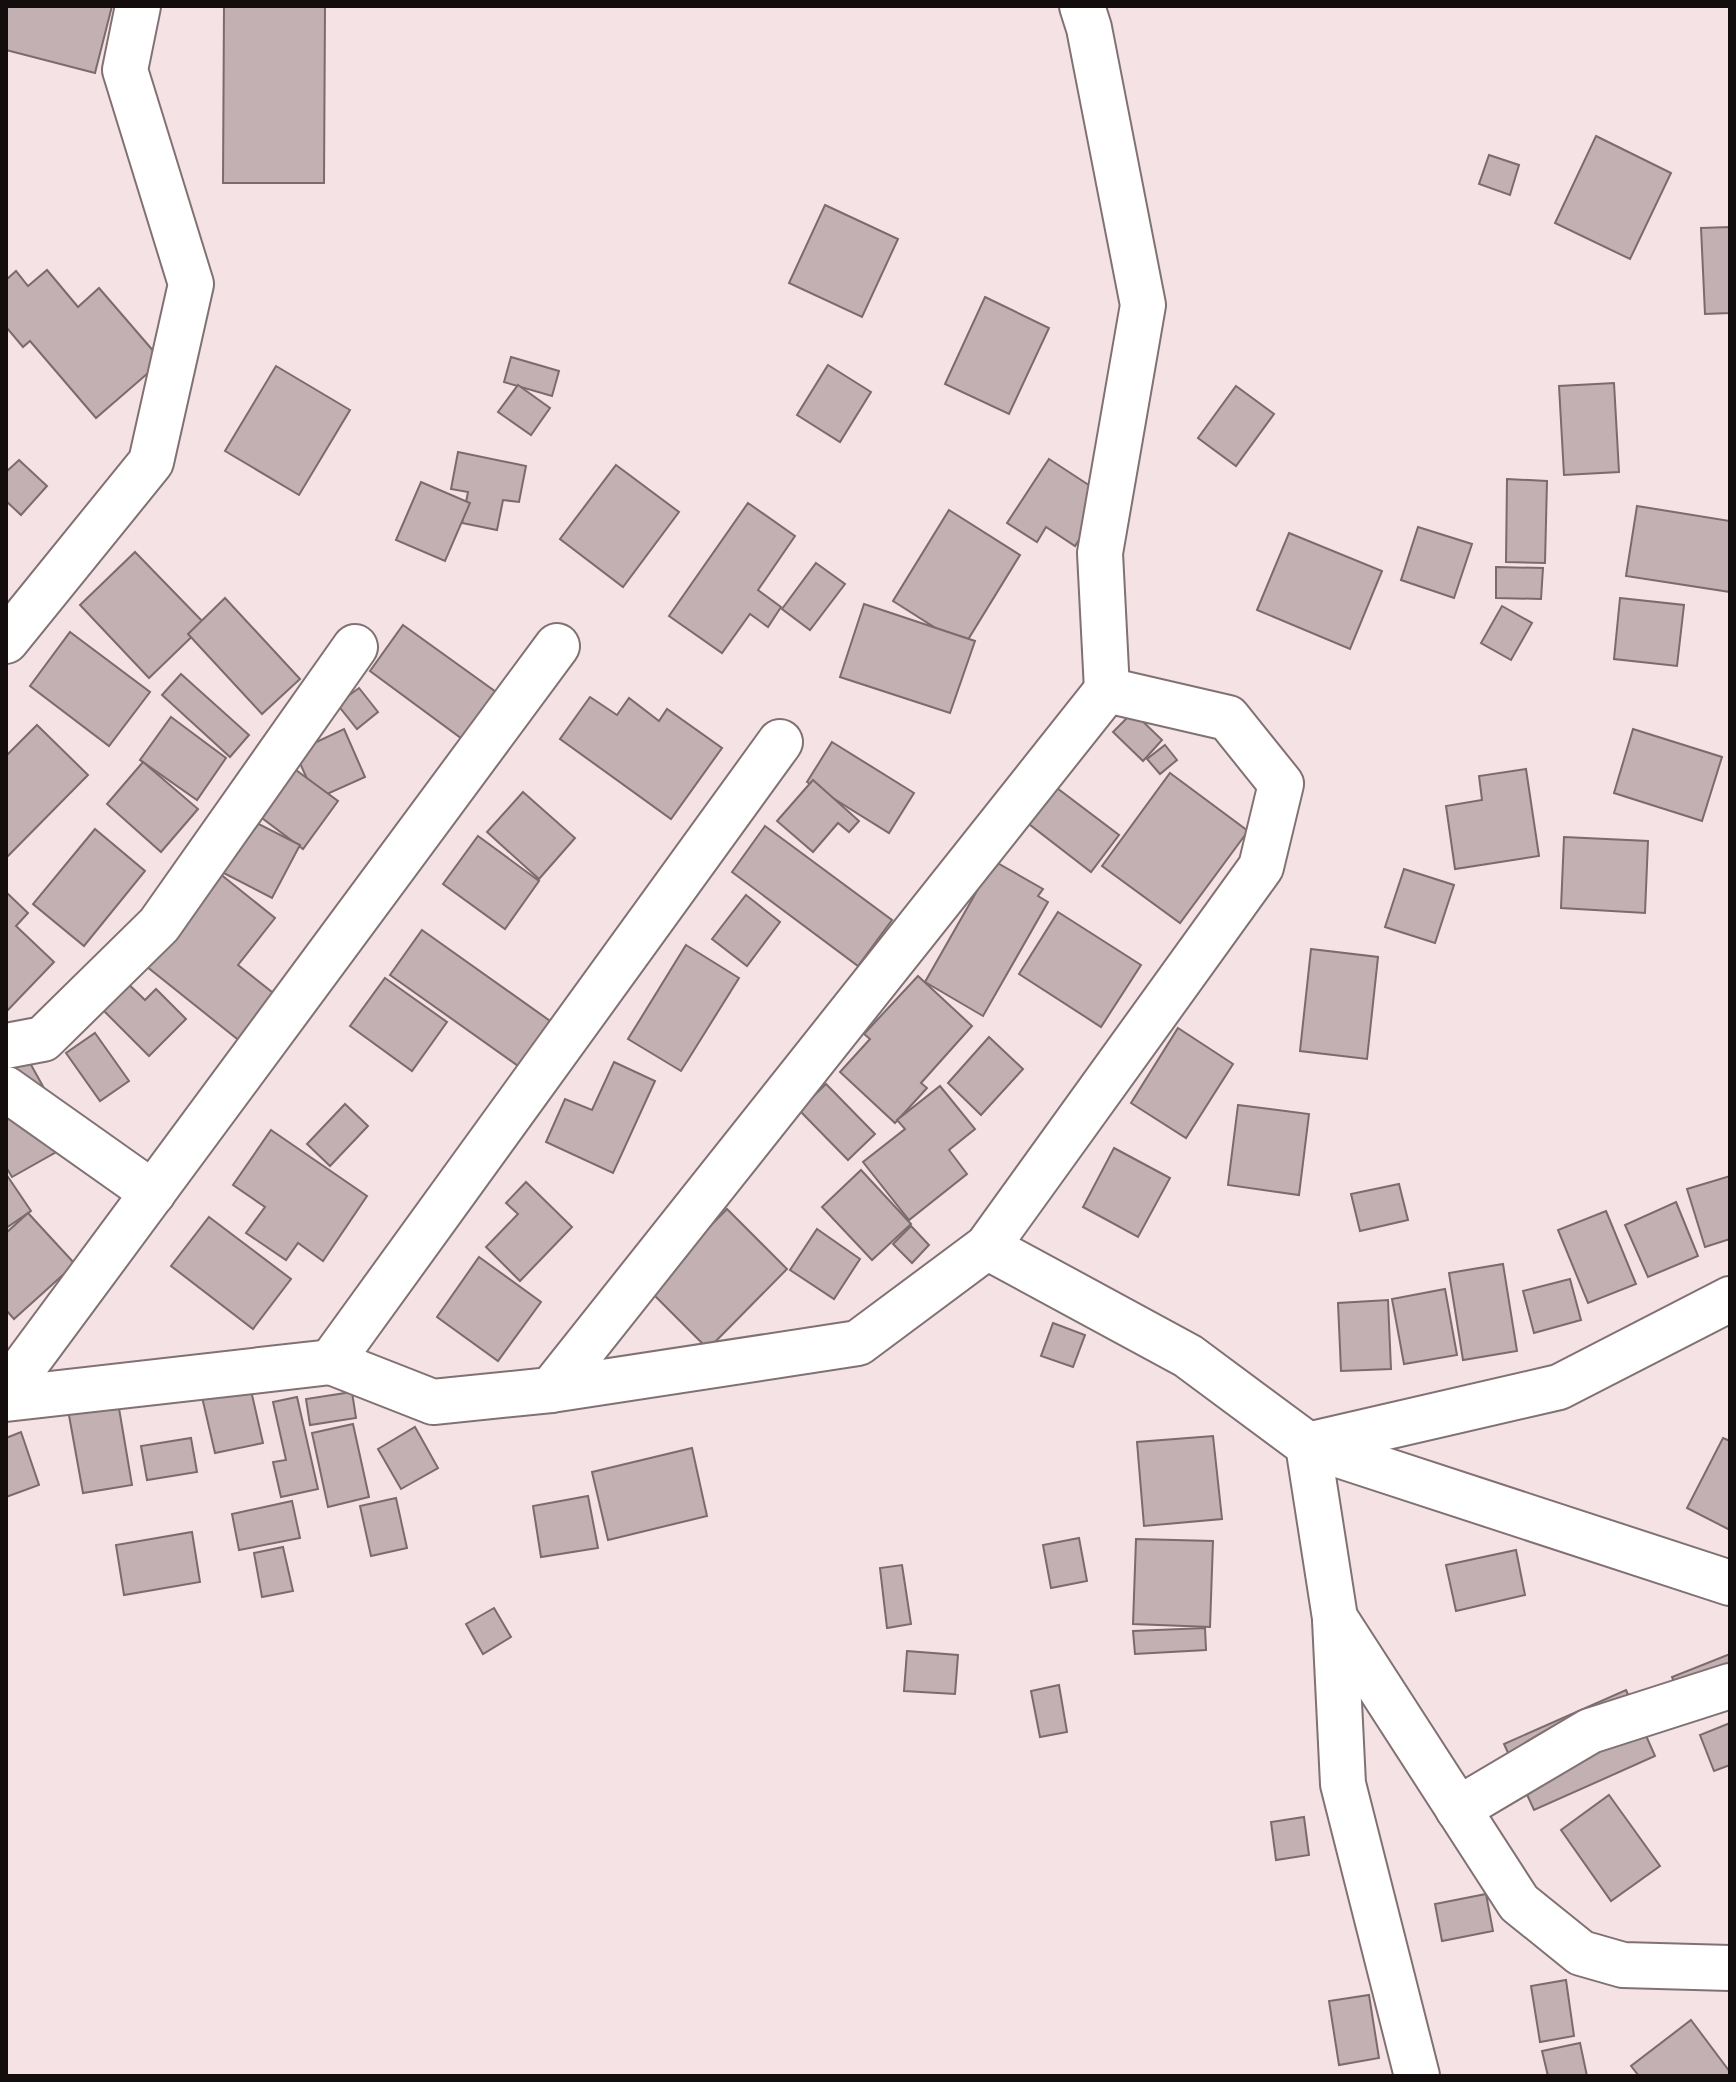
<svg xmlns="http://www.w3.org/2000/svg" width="1736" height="2082" font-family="Helvetica,sans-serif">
<rect width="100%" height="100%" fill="#f4e2e4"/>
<g fill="#c2b0b2" stroke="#7a6b6c" stroke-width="2">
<polygon points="6,6 112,6 95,73 6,50"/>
<polygon points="224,6 325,6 324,183 223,183"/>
<polygon points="1596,136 1671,173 1630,259 1555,223"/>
<polygon points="1489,155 1519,165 1510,195 1479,184"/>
<polygon points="825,205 898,239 862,317 789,283"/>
<polygon points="1730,227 1730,313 1705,314 1701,228"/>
<polygon points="47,270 78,307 99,288 162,361 96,418 30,341 23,347 6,327 6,280 16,271 28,286"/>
<polygon points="985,297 1049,328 1009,414 945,384"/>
<polygon points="511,357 559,371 552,396 504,382"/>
<polygon points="828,365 871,392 840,442 797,415"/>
<polygon points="276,366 350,410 299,495 225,451"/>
<polygon points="1614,383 1619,472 1564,475 1559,386"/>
<polygon points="518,385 550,408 531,435 498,412"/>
<polygon points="1236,386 1274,414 1236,466 1198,438"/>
<polygon points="458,452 526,466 519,502 503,500 497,530 462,523 468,492 451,489"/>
<polygon points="1049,459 1107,497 1075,546 1046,527 1037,542 1007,523"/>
<polygon points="19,460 47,486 21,515 6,501 6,472"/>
<polygon points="616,465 679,512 623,587 560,539"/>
<polygon points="1507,479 1547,481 1545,563 1506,562"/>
<polygon points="421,482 470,503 445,561 396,540"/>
<polygon points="748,503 795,536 758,590 781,607 768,627 750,614 722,653 669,616"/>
<polygon points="1637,506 1730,521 1730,592 1626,576"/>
<polygon points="949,510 1020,555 964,646 893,601"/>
<polygon points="1418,527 1472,544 1454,598 1401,580"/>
<polygon points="1289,533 1382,571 1350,649 1257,610"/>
<polygon points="135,552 205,624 149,678 80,605"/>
<polygon points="816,563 845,584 810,630 782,609"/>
<polygon points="1496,567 1543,568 1541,599 1496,598"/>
<polygon points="225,598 300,679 262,714 188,634"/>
<polygon points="1620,598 1684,605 1677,666 1614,659"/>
<polygon points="864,604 975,641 950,713 840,677"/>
<polygon points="1502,606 1532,623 1511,660 1481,643"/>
<polygon points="403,625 503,697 469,744 370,671"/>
<polygon points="70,632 150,692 109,746 30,686"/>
<polygon points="181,674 249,735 230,757 162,695"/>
<polygon points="359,688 378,712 357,729 337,704"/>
<polygon points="590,697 617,715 629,698 659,721 667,709 722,748 671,819 560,739"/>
<polygon points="1133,712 1162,740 1143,761 1113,732"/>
<polygon points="171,717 226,758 197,800 140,760"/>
<polygon points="37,725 88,775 6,858 6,756"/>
<polygon points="344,729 365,777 316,799 295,752"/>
<polygon points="1633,729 1722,757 1702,821 1614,793"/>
<polygon points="832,742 914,793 889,833 807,782"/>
<polygon points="1165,745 1177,760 1160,774 1147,759"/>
<polygon points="143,762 198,809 161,852 107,804"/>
<polygon points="285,762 338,801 303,849 250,809"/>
<polygon points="1526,769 1539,856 1455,869 1446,806 1482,800 1479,776"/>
<polygon points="1170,773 1248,831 1180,923 1102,866"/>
<polygon points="813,780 859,821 849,832 838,823 813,852 777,821"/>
<polygon points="1053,785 1119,835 1091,872 1025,821"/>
<polygon points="523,792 575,838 539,879 487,832"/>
<polygon points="243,816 300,845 272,898 216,869"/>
<polygon points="765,826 892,920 858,966 732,872"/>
<polygon points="95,829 145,871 84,946 33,904"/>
<polygon points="478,836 539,881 505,929 443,884"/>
<polygon points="1564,837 1648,841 1645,913 1561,908"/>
<polygon points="994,861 1043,889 1038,896 1048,902 983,1016 925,982"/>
<polygon points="214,869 275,918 238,965 282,1000 246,1046 141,962"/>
<polygon points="1404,869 1454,885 1435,943 1385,927"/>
<polygon points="6,892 28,913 16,926 54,962 6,1012"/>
<polygon points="746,895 780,922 747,966 712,939"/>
<polygon points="1058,912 1141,965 1101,1027 1019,974"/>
<polygon points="422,930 553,1023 521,1068 390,975"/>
<polygon points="686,945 739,978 681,1071 628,1039"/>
<polygon points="1311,949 1378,957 1367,1059 1300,1051"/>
<polygon points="918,976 972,1026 921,1083 927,1088 895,1123 840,1072 870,1039 864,1034"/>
<polygon points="122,978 145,1000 156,989 186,1019 149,1056 97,1004"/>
<polygon points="385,978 447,1022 412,1071 350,1026"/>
<polygon points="1178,1028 1233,1064 1186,1138 1131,1103"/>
<polygon points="95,1033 129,1081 100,1101 66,1053"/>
<polygon points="989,1037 1023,1069 981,1115 948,1083"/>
<polygon points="25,1054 74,1142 12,1177 6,1167 6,1064"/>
<polygon points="614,1062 655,1081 613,1173 546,1142 565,1099 592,1110"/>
<polygon points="826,1084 875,1134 848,1160 799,1110"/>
<polygon points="940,1086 975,1129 949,1150 967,1174 909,1220 863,1162 905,1129 897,1120"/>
<polygon points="345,1104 368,1126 330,1166 307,1144"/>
<polygon points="1238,1105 1309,1114 1299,1195 1228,1185"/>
<polygon points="271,1130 367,1196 323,1261 298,1243 286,1260 246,1233 265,1207 233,1185"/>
<polygon points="1114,1148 1170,1178 1138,1237 1083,1207"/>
<polygon points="861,1170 911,1224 872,1260 822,1207"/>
<polygon points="6,1174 31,1211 6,1228"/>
<polygon points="1730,1176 1730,1239 1705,1247 1687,1189"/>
<polygon points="526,1182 572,1227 520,1281 486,1247 518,1214 506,1203"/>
<polygon points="1399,1184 1408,1220 1360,1231 1351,1194"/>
<polygon points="1676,1202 1698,1256 1648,1277 1625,1225"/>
<polygon points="727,1209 787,1269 708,1349 648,1289"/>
<polygon points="1606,1211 1636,1284 1588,1303 1558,1230"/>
<polygon points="28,1213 75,1264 14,1319 6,1310 6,1233"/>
<polygon points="209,1217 291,1279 253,1329 171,1266"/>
<polygon points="911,1226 929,1245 912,1263 893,1244"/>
<polygon points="817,1229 860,1259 834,1299 790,1270"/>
<polygon points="479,1257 541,1302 498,1361 437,1317"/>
<polygon points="1503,1264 1517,1351 1463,1360 1449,1273"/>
<polygon points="1570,1279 1581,1320 1534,1333 1523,1291"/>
<polygon points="1445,1289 1457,1355 1404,1364 1392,1299"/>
<polygon points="1388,1300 1391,1369 1341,1371 1338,1303"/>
<polygon points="1053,1323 1085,1335 1073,1367 1041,1356"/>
<polygon points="113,1373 132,1485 83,1493 63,1382"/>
<polygon points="250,1386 263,1443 215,1453 202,1397"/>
<polygon points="352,1392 356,1418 310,1425 306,1399"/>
<polygon points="297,1397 318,1489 281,1497 273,1462 286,1460 273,1402"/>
<polygon points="353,1424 369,1497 328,1507 312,1433"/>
<polygon points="415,1427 438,1468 401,1489 378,1449"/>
<polygon points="21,1432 39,1485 6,1497 6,1438"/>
<polygon points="1213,1436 1222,1519 1144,1526 1137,1442"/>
<polygon points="191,1438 197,1472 147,1480 141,1446"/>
<polygon points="1723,1438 1730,1441 1730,1530 1687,1508"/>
<polygon points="692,1448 707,1516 608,1540 592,1472"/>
<polygon points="588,1496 598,1548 541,1557 533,1506"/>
<polygon points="396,1498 407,1548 371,1556 360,1506"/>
<polygon points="292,1501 300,1538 239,1550 232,1514"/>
<polygon points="192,1532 200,1582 124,1595 116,1545"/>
<polygon points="1079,1538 1087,1581 1051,1588 1043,1545"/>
<polygon points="1136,1539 1213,1541 1210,1627 1133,1624"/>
<polygon points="283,1547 293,1591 262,1597 254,1553"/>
<polygon points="1516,1550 1525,1595 1456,1611 1446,1565"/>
<polygon points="902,1565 911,1624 887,1628 880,1568"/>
<polygon points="494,1608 511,1637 483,1654 466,1624"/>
<polygon points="1205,1628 1206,1650 1135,1654 1133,1631"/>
<polygon points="907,1651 958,1655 955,1694 904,1691"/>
<polygon points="1730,1654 1730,1698 1688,1715 1672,1677"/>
<polygon points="1059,1685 1067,1732 1040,1737 1031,1691"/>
<polygon points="1626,1690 1655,1756 1534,1810 1504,1744"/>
<polygon points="1730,1723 1730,1765 1714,1771 1700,1735"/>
<polygon points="1609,1795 1660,1866 1611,1901 1561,1830"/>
<polygon points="1304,1817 1309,1855 1276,1860 1271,1822"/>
<polygon points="1486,1894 1493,1931 1442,1941 1435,1904"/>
<polygon points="1566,1980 1574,2036 1540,2042 1531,1986"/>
<polygon points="1369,1995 1379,2058 1339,2065 1329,2001"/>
<polygon points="1691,2020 1730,2072 1730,2076 1639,2076 1631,2066"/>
<polygon points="1580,2043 1587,2076 1548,2076 1542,2051"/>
</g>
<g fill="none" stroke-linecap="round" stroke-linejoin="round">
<defs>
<g id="minor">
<polyline points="1082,6 1089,28 1143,305 1100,553 1107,690"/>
<polyline points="6,641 151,462 191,284 125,70 138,6"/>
<polygon points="1107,690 1228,718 1281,784 1261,867 987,1247 858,1343 551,1390"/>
<polyline points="6,1046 43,1039 159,925 355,647"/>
<polyline points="6,1089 153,1193"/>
<polyline points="987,1247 1188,1356 1308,1445 1335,1618 1519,1903 1581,1953 1623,1965 1730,1968"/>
<polyline points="551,1390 433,1402 331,1362 780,742"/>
<polyline points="6,1391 557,646"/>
<polyline points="6,1399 331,1362"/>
<polyline points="1308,1445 1559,1387 1730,1299"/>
<polyline points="1311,1446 1730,1583"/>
<polyline points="1335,1620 1343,1784 1417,2076"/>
<polyline points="1458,1809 1590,1731 1730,1686"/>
</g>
</defs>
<use href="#minor" stroke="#817172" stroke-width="48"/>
<use href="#minor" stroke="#fff" stroke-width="44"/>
</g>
<rect width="1736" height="2082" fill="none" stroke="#130d0e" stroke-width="16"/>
</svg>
